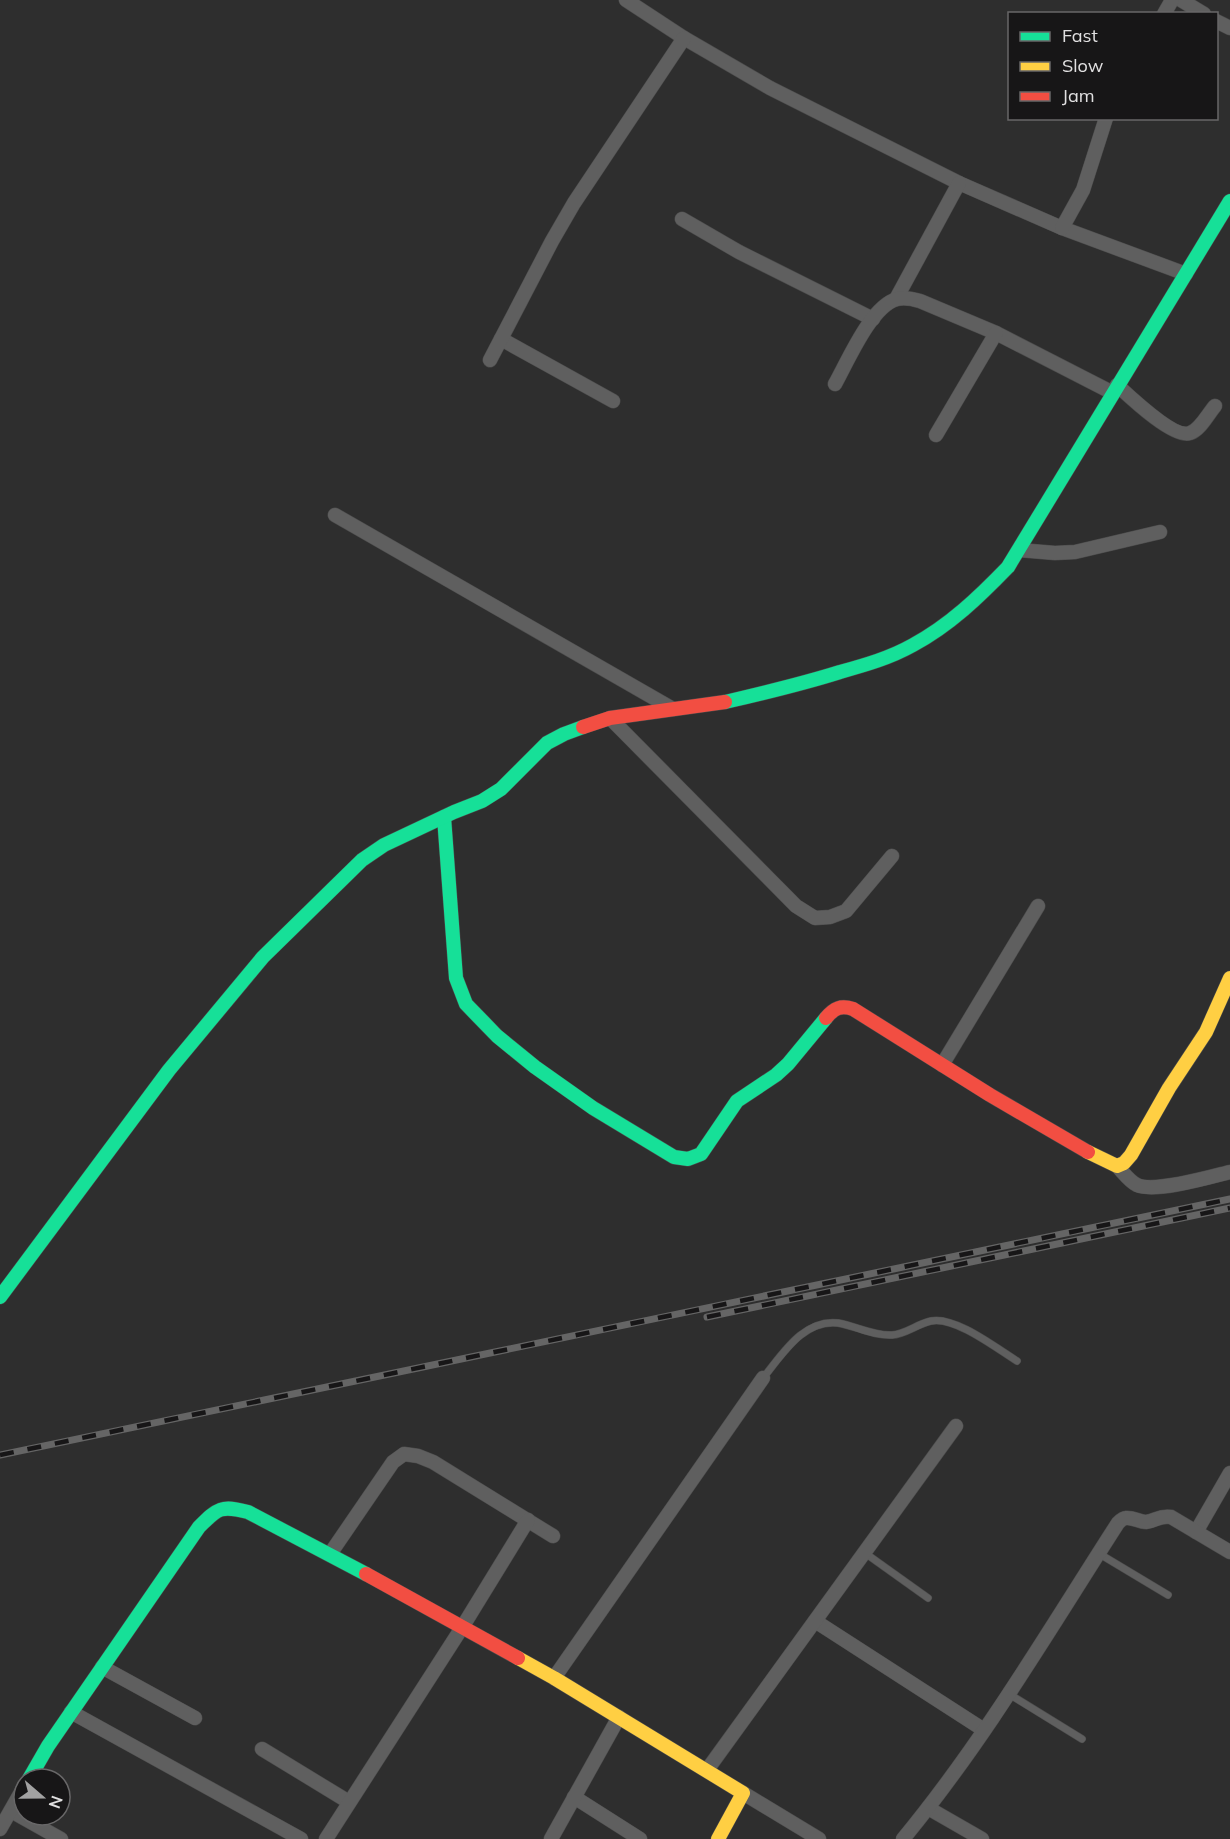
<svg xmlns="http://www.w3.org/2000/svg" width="1230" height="1839" font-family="Mulish,sans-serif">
<rect width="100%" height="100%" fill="#2e2e2e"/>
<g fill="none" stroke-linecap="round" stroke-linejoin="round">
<defs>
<g id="lane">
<path d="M763,1378C782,1355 803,1319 838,1323C856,1326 873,1336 892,1335C906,1334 917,1324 931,1321C955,1316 996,1348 1017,1361"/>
<polyline points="865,1553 928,1598"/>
<polyline points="1098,1553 1168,1595"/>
<polyline points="1009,1694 1082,1739"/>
</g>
<g id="street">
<polyline points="626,0 684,38 770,88 959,183 1062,228 1186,274"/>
<polyline points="1181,0 1204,14"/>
<polyline points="1164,14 1172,0"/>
<polyline points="1216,21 1230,28"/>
<polyline points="682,219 739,252 873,319"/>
<polyline points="1062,228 1083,190 1106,118"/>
<polyline points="896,299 959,183"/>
<polyline points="501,339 613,401"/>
<polyline points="490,360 552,241 574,203 684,38"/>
<path d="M835,384C848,361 871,306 897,299C905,297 913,299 920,301L996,333L1113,393"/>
<path d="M1117,385C1129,396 1174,439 1190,433C1200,430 1208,414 1215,406"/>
<polyline points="936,435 996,333"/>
<polyline points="335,515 673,709"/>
<polyline points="1019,550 1055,553 1075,552 1160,532"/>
<polyline points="610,718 796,906 815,918 830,917 846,911 892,856"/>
<polyline points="942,1065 1038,906"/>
<path d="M1117,1166C1123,1172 1129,1181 1137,1185C1155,1193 1210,1177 1230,1172"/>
<polyline points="1196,1532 1230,1473"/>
<polyline points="330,1554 393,1462 404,1454 418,1456 433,1462 553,1536"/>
<polyline points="815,1621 984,1730"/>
<polyline points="102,1667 195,1718"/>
<polyline points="554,1678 763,1378"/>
<polyline points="71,1712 301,1839"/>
<polyline points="262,1749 349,1802"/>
<polyline points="707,1770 956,1426"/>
<polyline points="743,1793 819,1839"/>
<polyline points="574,1797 640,1839"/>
<polyline points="928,1808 982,1839"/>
<polyline points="11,1811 61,1839"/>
<polyline points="0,1829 24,1787"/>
<polyline points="326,1839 463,1626 528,1520"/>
<polyline points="551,1839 619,1717"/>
<path d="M903,1839C984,1741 1049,1630 1118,1523C1120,1521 1123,1518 1126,1518C1133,1517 1139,1522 1146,1522C1156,1521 1159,1515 1171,1517L1230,1552"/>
</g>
<g id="fast">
<path d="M725,702C764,693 802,684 840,672C865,665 890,658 913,645C950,625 979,597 1008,567L1230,201"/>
<polyline points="444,817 456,978 466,1004 497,1036 535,1067 593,1108 674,1157 688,1159 701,1154 737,1101 776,1075 788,1064 826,1018"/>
<polyline points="0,1297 169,1070 263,957 362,860 384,845 454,812 482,801 501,789 547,743 564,734 583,727"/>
<path d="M29,1779L48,1746L199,1527C218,1508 221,1505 248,1512L366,1574"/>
</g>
<g id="slow">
<polyline points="1088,1152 1117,1166 1124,1163 1131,1155 1169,1088 1206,1032 1230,978"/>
<polyline points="518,1658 554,1678 743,1793 718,1839"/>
</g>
<g id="jam">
<polyline points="583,727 610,718 725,702"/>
<path d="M826,1018C834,1008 841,1005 853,1009L990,1095L1088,1152"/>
<polyline points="366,1574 518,1658"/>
</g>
</defs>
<use href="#lane" stroke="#4b4b4b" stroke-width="8"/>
<use href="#street" stroke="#4b4b4b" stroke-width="15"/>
<use href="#fast" stroke="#4b4b4b" stroke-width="15"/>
<use href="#slow" stroke="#4b4b4b" stroke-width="15"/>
<use href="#jam" stroke="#4b4b4b" stroke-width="15"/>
<use href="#lane" stroke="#5f5f5f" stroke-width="7"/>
<use href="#street" stroke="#5f5f5f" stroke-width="14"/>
<use href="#fast" stroke="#16e098" stroke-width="14"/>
<use href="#slow" stroke="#ffcf43" stroke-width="14"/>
<use href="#jam" stroke="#f24e42" stroke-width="14"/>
<defs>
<g id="rail">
<polyline points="707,1317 1230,1208"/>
<polyline points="0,1455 1230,1199"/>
</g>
</defs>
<use href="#rail" stroke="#656565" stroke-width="7"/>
<use href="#rail" stroke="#171617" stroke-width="4.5" stroke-dasharray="14" stroke-linecap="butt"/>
</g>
<rect x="1008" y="12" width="210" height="108" fill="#171617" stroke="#686768" stroke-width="1.5"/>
<rect x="1020" y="32" width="30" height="9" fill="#16e098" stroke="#686768" stroke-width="1.5"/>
<text x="1062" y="42" font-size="18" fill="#e1e0e1">Fast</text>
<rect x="1020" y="62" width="30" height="9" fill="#ffcf43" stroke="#686768" stroke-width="1.5"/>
<text x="1062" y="72" font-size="18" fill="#e1e0e1">Slow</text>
<rect x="1020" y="92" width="30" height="9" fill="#f24e42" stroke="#686768" stroke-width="1.5"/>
<text x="1062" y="102" font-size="18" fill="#e1e0e1">Jam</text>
<g transform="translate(42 1797) rotate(110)"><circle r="28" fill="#171617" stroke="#686768" stroke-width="1.5"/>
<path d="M0-4.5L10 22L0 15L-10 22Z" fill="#a2a2a2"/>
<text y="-9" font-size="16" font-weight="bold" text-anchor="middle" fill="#e1e0e1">N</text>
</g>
</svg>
